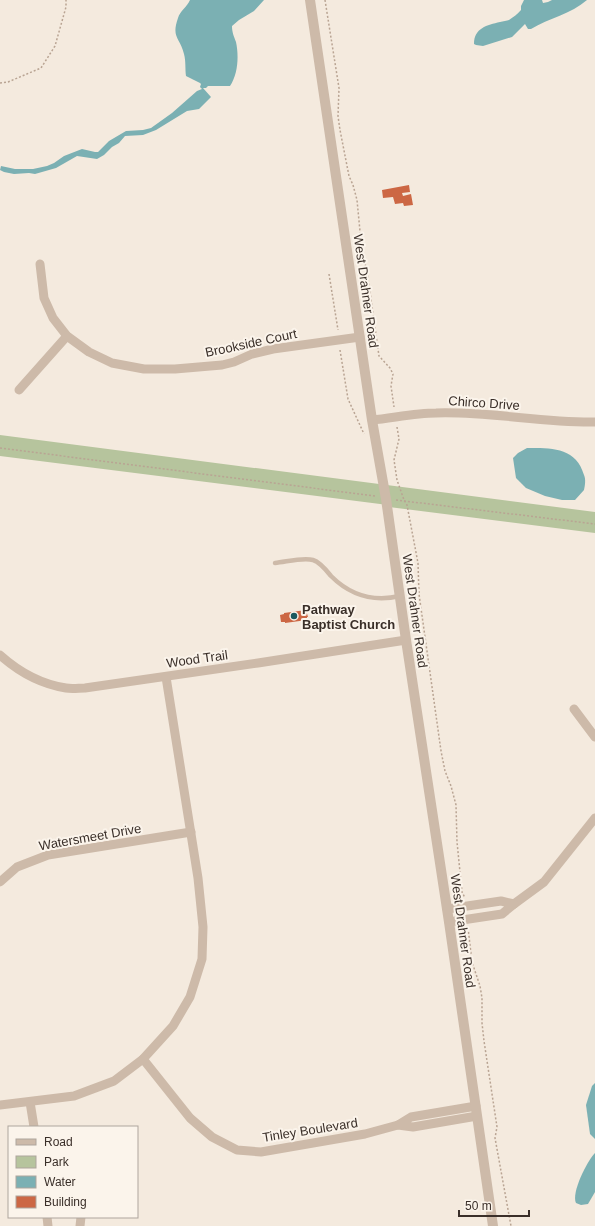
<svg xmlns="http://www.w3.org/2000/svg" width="595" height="1226" font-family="Helvetica,sans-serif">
<rect width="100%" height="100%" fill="#f4eade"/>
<polygon fill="#b6c49d" points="0,435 595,512 595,533 389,507 388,505 0,456"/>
<g fill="#7bb0b3">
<path d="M190,0H264L254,11L239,20L232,26C232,33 234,36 236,42C239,56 238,74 230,86H208L206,88H203L211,97L199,109L187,111L156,130L143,135L125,136L119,143L112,147L104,155L97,159L77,156L56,168L35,174L29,173L14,174L4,172L0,170L1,166L15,169H33L47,166L54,163L64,156L82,149L95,152H98L109,141L126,131L143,130L151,128L172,113L197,91L202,89L200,87L201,84L200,83L186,76C185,69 186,61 184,54C180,37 171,38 178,18C180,11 187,7 190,0Z"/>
<path d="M524,0H542L543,3L548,2L552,0H587C571,14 549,18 531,29H528L525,24L512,37L483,46L476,45L474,44C474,28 487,25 500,22C503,21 507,21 509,20C513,17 518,14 521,10V6Z"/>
<path d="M527,448C551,448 576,447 584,475C586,479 585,486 584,490L575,500H562L545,496L526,488L516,478L513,458L518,453Z"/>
<polygon points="595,1083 595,1139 590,1134 586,1105 592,1086"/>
<path d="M595,1153V1192L588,1204L581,1205L576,1203C571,1193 587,1161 595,1153Z"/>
</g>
<g fill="#cc6744">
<polygon points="409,185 410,192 402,193 403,196 411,194 413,205 404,206 403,203 395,204 393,197 383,198 382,190"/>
<polygon points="306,610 308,617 307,617 307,620 285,623 285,622 281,622 280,615 284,614 284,613"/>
</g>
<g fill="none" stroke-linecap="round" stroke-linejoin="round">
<g stroke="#b9a493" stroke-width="1.5" stroke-dasharray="2 2" stroke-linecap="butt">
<polyline points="325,0 339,88 338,116 340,130 349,176 353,185 357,200 362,252 367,271 379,356 390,368 393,374 391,386 394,407"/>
<polyline points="0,83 8,82 41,68 55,46 66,7 66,0"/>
<polyline points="329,274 338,330"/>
<polyline points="340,350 348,399 364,434"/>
<polyline points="397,427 399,439 394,460 397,480 404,500 407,505 418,563 419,594 441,751 445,771 451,786 456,805 457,842 462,892 465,898"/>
<polyline points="0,448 375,496"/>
<polyline points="396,500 595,524"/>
<polyline points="468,928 472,962 480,986 482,998 482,1023 484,1041 497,1127 495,1138 511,1226"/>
</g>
<path stroke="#cdbaa9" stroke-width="4.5" d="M275,563C286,562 303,557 313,560C320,562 327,571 331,576C351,596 374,602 400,596"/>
<g stroke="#cdbaa9" stroke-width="9">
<polyline points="40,264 44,298 53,318 67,336 89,352 112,363 144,369 175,369 222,365 234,362 252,354 273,349 360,337"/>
<polyline points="19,390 67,336"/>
<path d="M372,420C393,418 415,413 436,413C489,411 542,423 595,422"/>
<path d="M0,655C19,672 41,684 66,688C72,689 79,688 85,688L258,663L406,640"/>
<polyline points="574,709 595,737"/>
<polyline points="0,882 17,867 48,855 191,832"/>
<polyline points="514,904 544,882 595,818"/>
<polyline points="447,909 501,901 514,904 502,914 449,922"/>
<polyline points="143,1059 190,1118 212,1137 237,1150 261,1152 365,1134 398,1125"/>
<polyline points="30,1102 34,1127"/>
<polyline points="0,1105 74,1096 114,1081 143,1059 173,1026 190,997 202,959 203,927 198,878 166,677"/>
<polyline points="476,1106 411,1117 398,1125 413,1127 477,1116"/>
<polyline points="47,1217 48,1226"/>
<polyline points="80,1226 81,1217"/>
</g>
<polyline stroke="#cdbaa9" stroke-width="10" points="310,0 372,420 386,499 406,640 449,922 493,1226"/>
</g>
<circle fill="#1c595e" stroke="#fbf4eb" stroke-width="1.5" cx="294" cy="616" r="4"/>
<g text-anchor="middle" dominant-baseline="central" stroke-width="4" stroke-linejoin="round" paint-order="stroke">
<g font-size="13" fill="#3a2f29" stroke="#fbf4eb">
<text transform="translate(366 291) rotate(82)">West Drahner Road</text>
<text transform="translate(251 343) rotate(-12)">Brookside Court</text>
<text transform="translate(484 403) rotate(4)">Chirco Drive</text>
<text transform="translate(415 611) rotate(82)">West Drahner Road</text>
<text transform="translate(197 659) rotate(-8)">Wood Trail</text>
<text transform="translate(90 837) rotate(-10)">Watersmeet Drive</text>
<text transform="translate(463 931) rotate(82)">West Drahner Road</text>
<text transform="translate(310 1130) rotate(-9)">Tinley Boulevard</text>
</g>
<g font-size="13" font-weight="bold" fill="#3a2f29" stroke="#fbf4eb" text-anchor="start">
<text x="302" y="609">Pathway<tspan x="302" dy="15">Baptist Church</tspan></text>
</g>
</g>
<rect x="8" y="1126" width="130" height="92" fill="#fbf4eb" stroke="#aea59d"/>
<rect x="16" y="1139" width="20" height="6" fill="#cdbaa9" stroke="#aea59d"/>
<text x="44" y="1146" font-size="12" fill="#3a2f29">Road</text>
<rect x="16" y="1156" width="20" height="12" fill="#b6c49d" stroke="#aea59d"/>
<text x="44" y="1166" font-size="12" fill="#3a2f29">Park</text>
<rect x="16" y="1176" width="20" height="12" fill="#7bb0b3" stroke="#aea59d"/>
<text x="44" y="1186" font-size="12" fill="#3a2f29">Water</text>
<rect x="16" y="1196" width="20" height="12" fill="#cc6744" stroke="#aea59d"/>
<text x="44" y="1206" font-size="12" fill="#3a2f29">Building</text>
<path d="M459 1210v6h70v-6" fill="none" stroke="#3a2f29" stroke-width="2"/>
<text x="465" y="1210" font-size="12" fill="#3a2f29" stroke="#fbf4eb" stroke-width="3" paint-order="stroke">50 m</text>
</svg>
